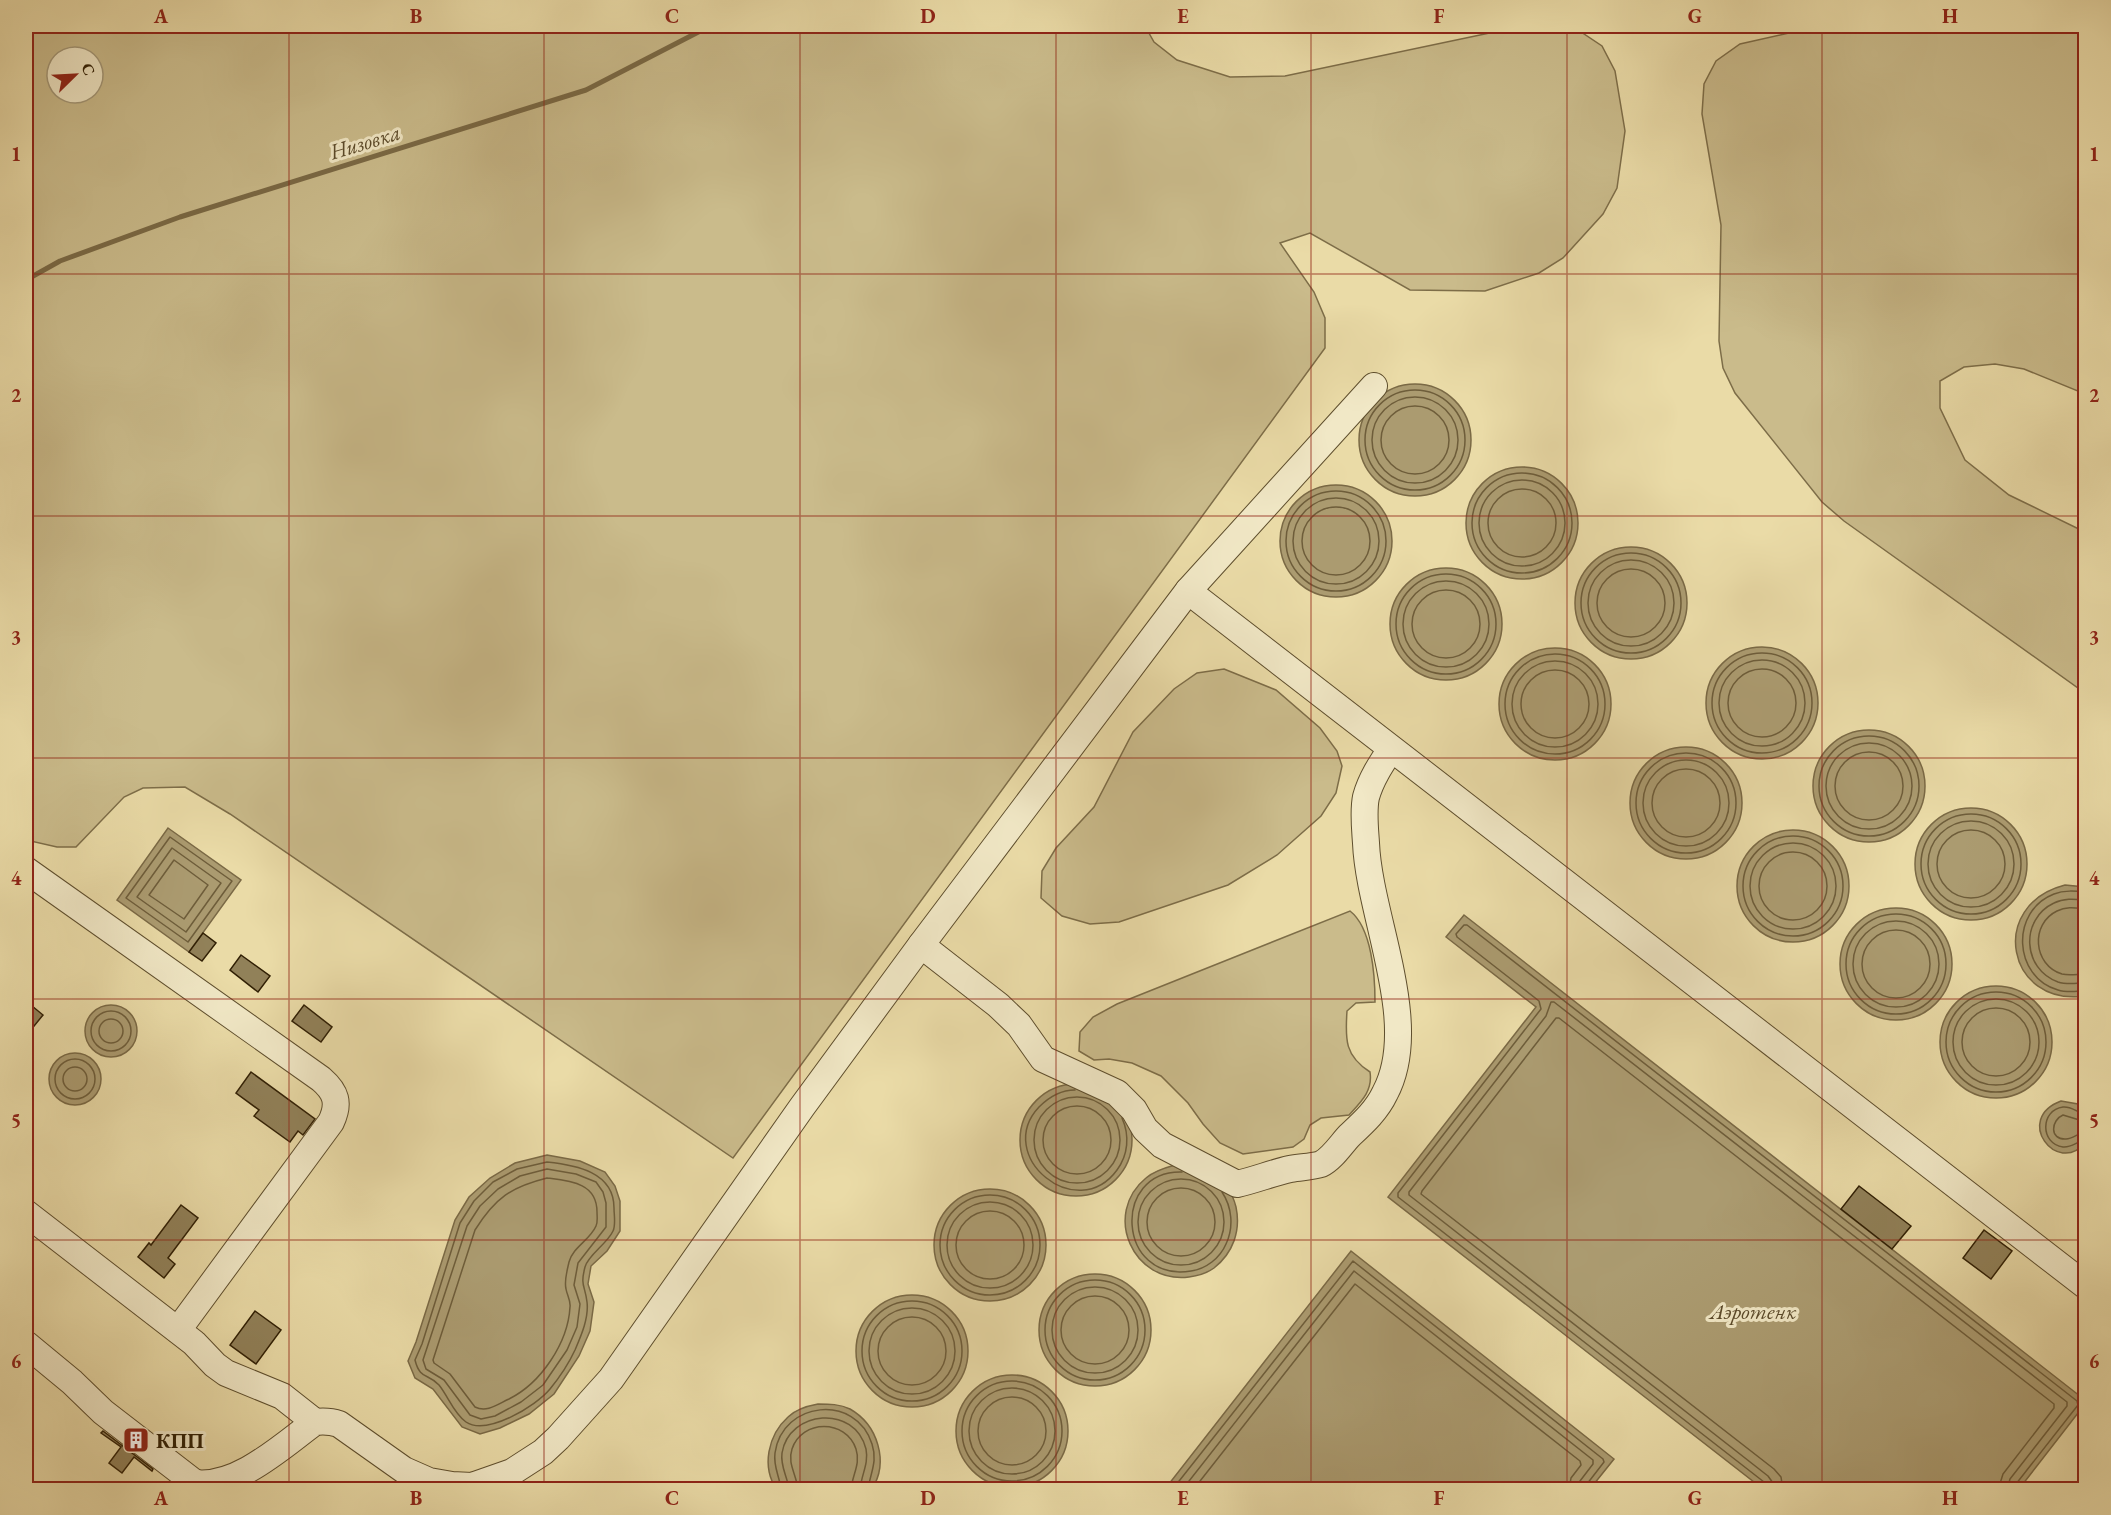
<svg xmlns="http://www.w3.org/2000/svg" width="2111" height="1515" font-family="'EB Garamond',serif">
<rect width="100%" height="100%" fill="#eadba7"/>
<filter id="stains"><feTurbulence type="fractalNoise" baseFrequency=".00333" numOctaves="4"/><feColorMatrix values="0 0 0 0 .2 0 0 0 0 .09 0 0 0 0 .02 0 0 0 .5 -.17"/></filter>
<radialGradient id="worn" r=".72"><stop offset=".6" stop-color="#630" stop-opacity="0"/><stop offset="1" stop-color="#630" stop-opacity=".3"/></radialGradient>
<g fill="#cabb8b" stroke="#7d6d48" stroke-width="1.5" fill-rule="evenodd">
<path d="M26,26H1145L1154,42L1177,60L1230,77L1285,76L1518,27L1555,26L1578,30L1602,46L1615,71L1625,131L1617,188L1603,214L1563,258L1539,273L1485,291L1410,290L1310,233L1280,243L1314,292L1325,318V348L733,1158L230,814L185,787L143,788L124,797L76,847H57L26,840ZM57,57H93V93H57Z"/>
<polygon points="1799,26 2085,26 2085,394 2024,369 1995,364 1964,367 1940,381 1940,408 1965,460 2009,495 2085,532 2085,693 1844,521 1822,502 1735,393 1723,368 1719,341 1721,225 1702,114 1704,84 1716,61 1740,44 1793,32"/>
<polygon points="1224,669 1276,690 1320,728 1337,751 1342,766 1336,793 1321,816 1277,855 1228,885 1119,922 1090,924 1062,916 1041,898 1042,871 1056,848 1094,807 1133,732 1174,689 1197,673"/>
<path d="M1350,911C1372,928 1375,976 1375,1002L1356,1003L1347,1011C1345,1040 1345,1056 1370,1072C1373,1091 1361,1102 1349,1115L1321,1118L1310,1125L1304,1139L1293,1147L1243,1154L1220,1143L1203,1124L1188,1103L1161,1076L1132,1063L1109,1059L1094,1060L1079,1051L1080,1032L1093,1017L1117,1004Z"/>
</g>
<g fill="#ab9b70" stroke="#7a6945" stroke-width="1.5">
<circle cx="1415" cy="440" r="56"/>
<circle cx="1522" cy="523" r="56"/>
<circle cx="1336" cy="541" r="56"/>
<circle cx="1631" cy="603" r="56"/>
<circle cx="1446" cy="624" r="56"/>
<circle cx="1762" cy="703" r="56"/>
<circle cx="1555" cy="704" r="56"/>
<circle cx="1869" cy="786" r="56"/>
<circle cx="1686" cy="803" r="56"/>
<circle cx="1971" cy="864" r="56"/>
<polygon points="168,828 241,880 189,952 117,900"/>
<circle cx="1793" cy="886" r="56"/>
<path d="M2065,885L2085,887V996C2007,1007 1987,905 2065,885Z"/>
<circle cx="1896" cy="964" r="56"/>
<polygon points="1464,915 2085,1400 2085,1404 2019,1489 1763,1489 1388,1197 1536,1007 1446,937"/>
<circle cx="1996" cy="1042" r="56"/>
<circle cx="111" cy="1031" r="26"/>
<circle cx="75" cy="1079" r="26"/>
<circle cx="1076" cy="1140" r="56"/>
<path d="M2061,1101L2078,1104L2085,1111V1143C2057,1176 2013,1119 2061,1101Z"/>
<polygon points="547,1155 580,1161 605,1172 615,1186 620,1201 620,1231 607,1251 591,1266 588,1284 594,1302 590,1331 579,1356 554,1394 529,1414 500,1428 480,1434 462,1427 433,1389 415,1378 408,1361 416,1342 455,1220 469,1197 490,1178 515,1163"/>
<path d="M1175,1165C1185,1170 1222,1185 1228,1191C1232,1194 1235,1203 1236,1207C1241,1231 1233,1253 1214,1268C1207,1273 1197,1276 1189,1277C1133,1284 1102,1214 1146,1178C1154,1171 1164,1168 1175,1165Z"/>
<circle cx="990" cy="1245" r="56"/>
<polygon points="1351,1251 1614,1459 1590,1489 1165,1489"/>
<circle cx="1095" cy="1330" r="56"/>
<circle cx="912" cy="1351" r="56"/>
<circle cx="1012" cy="1431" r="56"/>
<path d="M818,1404C829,1404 840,1404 850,1409C878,1425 889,1462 872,1489L777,1490C761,1467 768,1435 788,1417C796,1409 807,1406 818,1404Z"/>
</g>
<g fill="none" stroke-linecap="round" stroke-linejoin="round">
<g stroke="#6e5d3a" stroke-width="1.5">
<circle cx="1415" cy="440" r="50"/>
<circle cx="1415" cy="440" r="43"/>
<circle cx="1415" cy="440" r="34"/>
<circle cx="1522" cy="523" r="50"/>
<circle cx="1522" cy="523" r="43"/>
<circle cx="1522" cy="523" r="34"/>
<circle cx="1336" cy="541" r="50"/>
<circle cx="1336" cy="541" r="43"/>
<circle cx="1336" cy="541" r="34"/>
<circle cx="1631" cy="603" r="50"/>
<circle cx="1631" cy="603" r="43"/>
<circle cx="1631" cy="603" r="34"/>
<circle cx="1446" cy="624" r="50"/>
<circle cx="1446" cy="624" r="43"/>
<circle cx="1446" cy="624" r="34"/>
<circle cx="1762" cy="703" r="50"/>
<circle cx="1555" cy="704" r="50"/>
<circle cx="1762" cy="703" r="43"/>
<circle cx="1555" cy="704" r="43"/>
<circle cx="1762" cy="703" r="34"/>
<circle cx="1555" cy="704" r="34"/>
<circle cx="1869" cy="786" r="50"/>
<circle cx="1869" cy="786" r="43"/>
<circle cx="1869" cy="786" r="34"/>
<circle cx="1686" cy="803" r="50"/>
<circle cx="1686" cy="803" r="43"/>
<circle cx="1686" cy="803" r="34"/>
<circle cx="1971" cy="864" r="50"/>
<circle cx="1971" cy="864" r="43"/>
<circle cx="1971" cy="864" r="34"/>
<circle cx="1793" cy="886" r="50"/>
<polygon points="170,837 232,881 188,942 126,898"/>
<circle cx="1793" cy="886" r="43"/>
<polygon points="172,848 221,883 186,932 137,897"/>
<circle cx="1793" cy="886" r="34"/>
<polygon points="174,860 208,885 184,919 149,895"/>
<path d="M2086,892C2075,891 2064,890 2054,894C2010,911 2013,977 2058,990C2067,993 2076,991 2086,991"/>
<path d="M2086,900C2074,899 2064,898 2054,903C2020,919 2022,969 2058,982C2067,985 2076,983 2086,983"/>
<path d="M2086,909C2076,908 2067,906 2057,911C2030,924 2033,965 2062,974C2070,976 2077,974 2086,974"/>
<circle cx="1896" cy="964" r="50"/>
<circle cx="1896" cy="964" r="43"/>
<circle cx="1896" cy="964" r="34"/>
<circle cx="1996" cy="1042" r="50"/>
<circle cx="1996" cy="1042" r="43"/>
<circle cx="1996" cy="1042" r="34"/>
<circle cx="111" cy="1031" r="20"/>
<circle cx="111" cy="1031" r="12"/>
<circle cx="75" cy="1079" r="20"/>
<circle cx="75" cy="1079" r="12"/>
<path d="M1075,1090C1061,1090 1049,1097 1039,1107C993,1156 1077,1225 1117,1170C1128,1155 1130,1136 1122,1118"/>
<circle cx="1077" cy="1140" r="43"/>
<circle cx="1077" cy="1140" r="34"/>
<path d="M2086,1114C2077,1113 2072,1106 2063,1107C2040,1110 2040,1144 2063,1147C2072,1148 2077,1141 2086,1140"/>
<path d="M2086,1122L2063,1115C2051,1120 2049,1140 2066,1139C2073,1139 2078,1133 2086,1132"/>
<path d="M547,1162C576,1165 614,1172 614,1208C614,1215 616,1225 613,1231C607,1244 588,1255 585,1267C580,1286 585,1285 587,1302C589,1318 581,1336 575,1350C569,1363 559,1378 550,1389C536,1406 487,1436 466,1422C454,1414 448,1396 439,1385C428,1373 420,1380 415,1360L422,1344L460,1223L474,1201L493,1182L517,1169Z"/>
<polygon points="547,1169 576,1174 596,1182 603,1192 606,1203 606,1227 578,1263 574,1285 580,1304 577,1327 567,1350 543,1385 521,1402 495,1416 481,1419 470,1415 444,1380 426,1369 423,1360 467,1226 480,1206 498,1189 520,1176"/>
<path d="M1182,1172C1111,1170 1117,1283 1191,1271C1206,1269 1220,1258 1226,1244C1234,1227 1232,1207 1222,1192"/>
<path d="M547,1178C571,1181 597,1183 597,1212C597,1217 598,1222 596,1226C590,1240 573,1247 569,1262C567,1271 564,1281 566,1289C567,1295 571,1301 570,1307C568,1343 541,1383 509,1399C498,1404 487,1413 475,1407L450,1374L434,1363L433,1360L475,1230C495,1198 511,1187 547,1178Z"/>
<circle cx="1181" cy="1222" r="43"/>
<circle cx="1181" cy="1222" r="34"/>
<circle cx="990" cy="1245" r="50"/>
<circle cx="990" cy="1245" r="43"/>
<circle cx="990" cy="1245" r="34"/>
<circle cx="1095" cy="1330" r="50"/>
<circle cx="1095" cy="1330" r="43"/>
<circle cx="1095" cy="1330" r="34"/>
<circle cx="912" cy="1351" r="50"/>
<circle cx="912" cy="1351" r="43"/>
<circle cx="912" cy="1351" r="34"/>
<circle cx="1012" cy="1431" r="50"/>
<circle cx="1012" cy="1431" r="43"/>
<circle cx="1012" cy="1431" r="34"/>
<path d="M781,1490C780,1477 773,1467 775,1453C782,1401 856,1393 872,1444C878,1462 870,1473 868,1490"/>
<path d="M789,1490C788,1477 780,1467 782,1453C789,1410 855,1404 866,1449C869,1464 861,1475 860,1490"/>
<path d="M798,1490C797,1475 787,1464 792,1449C802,1419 846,1419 856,1449C861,1464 852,1475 851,1490"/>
<polyline points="1172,1490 1353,1261 1603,1459 1604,1462 1587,1484 1586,1490"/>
<polyline points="1182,1490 1354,1271 1593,1460 1593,1464 1580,1481 1578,1490"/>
<polyline points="1193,1490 1355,1284 1580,1461 1581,1465 1571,1478 1569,1490"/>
<polyline points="1766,1490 1764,1482 1398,1197 1398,1193 1541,1009 1539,1001 1457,937 1456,934 1464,925 1467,925 2077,1401 2078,1405 2016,1484 2015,1490"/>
<polyline points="1774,1490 1773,1483 1768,1476 1409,1195 1409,1192 1546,1016 1551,1002 1554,1002 2067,1402 2067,1406 2010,1479 2007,1490"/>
<polyline points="1783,1490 1781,1477 1774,1469 1421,1194 1422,1191 1556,1018 1559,1018 2054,1404 2054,1408 2003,1474 1998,1490"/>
</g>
<polyline stroke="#7a6945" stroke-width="5" points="26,280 60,261 180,217 586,90 710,26"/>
</g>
<g fill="#918159" stroke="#301f04" stroke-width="1.5">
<polygon points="203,933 216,943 202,961 189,952"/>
<polygon points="241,955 270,976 258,992 230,970"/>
<polygon points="26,1001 43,1015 26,1036"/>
<polygon points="304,1005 332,1027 321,1042 292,1021"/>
<polygon points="251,1072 315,1119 303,1135 298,1131 290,1142 254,1116 259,1110 236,1093"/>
<polygon points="1859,1186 1911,1226 1892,1249 1841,1209"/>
<polygon points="181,1205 198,1218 168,1258 175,1264 164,1278 138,1257 149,1243 151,1245"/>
<polygon points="1984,1230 2012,1251 1991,1279 1963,1258"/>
<polygon points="255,1311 281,1330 256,1364 230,1345"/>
<polygon points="103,1431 153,1469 152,1471 134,1457 122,1473 109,1463 121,1447 101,1433"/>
</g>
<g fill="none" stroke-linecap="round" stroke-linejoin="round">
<defs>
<g id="minor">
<polyline points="1188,591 2086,1286"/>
<path d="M26,870L321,1079C336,1092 340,1103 331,1122L178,1330"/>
<path d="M921,945L998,1005L1019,1025L1043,1059L1117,1093L1134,1110L1145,1129L1162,1145L1237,1184C1255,1180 1272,1173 1290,1169C1300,1167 1312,1167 1321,1164C1332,1159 1342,1143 1350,1135C1364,1122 1377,1110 1385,1093C1422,1024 1369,917 1366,843C1365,828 1363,811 1366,797C1371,779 1381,764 1391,749"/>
<polyline points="26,1213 194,1343 215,1365 226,1373 282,1396 315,1422"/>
<polyline points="26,1344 72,1382 103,1412 195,1483 197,1490"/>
<path d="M195,1483C238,1488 282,1446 315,1422C324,1421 330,1421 339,1424L404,1470L429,1481L452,1485L472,1486L512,1472L543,1452L558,1438L611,1379L802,1107L921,945L1188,591L1374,386"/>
</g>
</defs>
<use href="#minor" stroke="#5e4e2d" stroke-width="28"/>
<use href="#minor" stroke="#f1e8c6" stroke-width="26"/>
</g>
<path fill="none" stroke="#8f2418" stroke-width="1.5" stroke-opacity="0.55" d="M289,26V1490M544,26V1490M800,26V1490M1056,26V1490M1311,26V1490M1567,26V1490M1822,26V1490M26,274H2086M26,516H2086M26,758H2086M26,999H2086M26,1240H2086"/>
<defs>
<symbol id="building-square" viewBox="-11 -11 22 22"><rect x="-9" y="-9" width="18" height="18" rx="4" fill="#8f2418" stroke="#f1e8c6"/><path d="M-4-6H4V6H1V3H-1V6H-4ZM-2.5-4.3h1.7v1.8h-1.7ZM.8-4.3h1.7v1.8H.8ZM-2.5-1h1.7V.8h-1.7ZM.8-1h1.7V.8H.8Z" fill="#fff"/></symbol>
</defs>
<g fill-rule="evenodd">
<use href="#building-square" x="121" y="1425" width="30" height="30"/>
</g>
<g text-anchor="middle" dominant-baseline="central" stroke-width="6" stroke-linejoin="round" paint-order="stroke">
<g font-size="21" font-weight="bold" fill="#301f04" stroke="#f1e8c6" text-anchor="start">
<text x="156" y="1440">КПП</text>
</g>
<g font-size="22" font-style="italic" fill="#5b4a2a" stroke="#f1e8c6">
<text transform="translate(365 142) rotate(-17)">Низовка</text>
<text x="1753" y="1311">Аэротенк</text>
</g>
</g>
<rect width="2111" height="1515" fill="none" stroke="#eadba7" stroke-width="66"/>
<g transform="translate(75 75) rotate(66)"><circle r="28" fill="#f1e8c6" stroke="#a49878" stroke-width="1.5"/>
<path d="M0-4.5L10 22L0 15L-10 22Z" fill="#8f2418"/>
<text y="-9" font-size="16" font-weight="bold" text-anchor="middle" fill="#301f04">С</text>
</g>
<rect x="33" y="33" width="2045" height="1449" fill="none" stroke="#8f2418" stroke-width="2"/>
<g font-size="20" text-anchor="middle" font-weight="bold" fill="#8f2418">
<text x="161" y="23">A</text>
<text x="416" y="23">B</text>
<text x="672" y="23">C</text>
<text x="928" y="23">D</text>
<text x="1183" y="23">E</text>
<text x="1439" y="23">F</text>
<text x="1695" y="23">G</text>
<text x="1950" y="23">H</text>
<text x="16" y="161">1</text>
<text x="2094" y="161">1</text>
<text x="16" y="402">2</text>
<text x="2094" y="402">2</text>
<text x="16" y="644">3</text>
<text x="2094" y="644">3</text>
<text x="16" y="885">4</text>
<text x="2094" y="885">4</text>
<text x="16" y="1127">5</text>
<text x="2094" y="1127">5</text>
<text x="16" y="1368">6</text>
<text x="2094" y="1368">6</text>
<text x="161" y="1505">A</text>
<text x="416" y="1505">B</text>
<text x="672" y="1505">C</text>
<text x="928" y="1505">D</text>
<text x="1183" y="1505">E</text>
<text x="1439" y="1505">F</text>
<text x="1695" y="1505">G</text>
<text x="1950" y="1505">H</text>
</g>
<rect width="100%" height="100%" filter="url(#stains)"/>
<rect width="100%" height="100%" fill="url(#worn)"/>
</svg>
